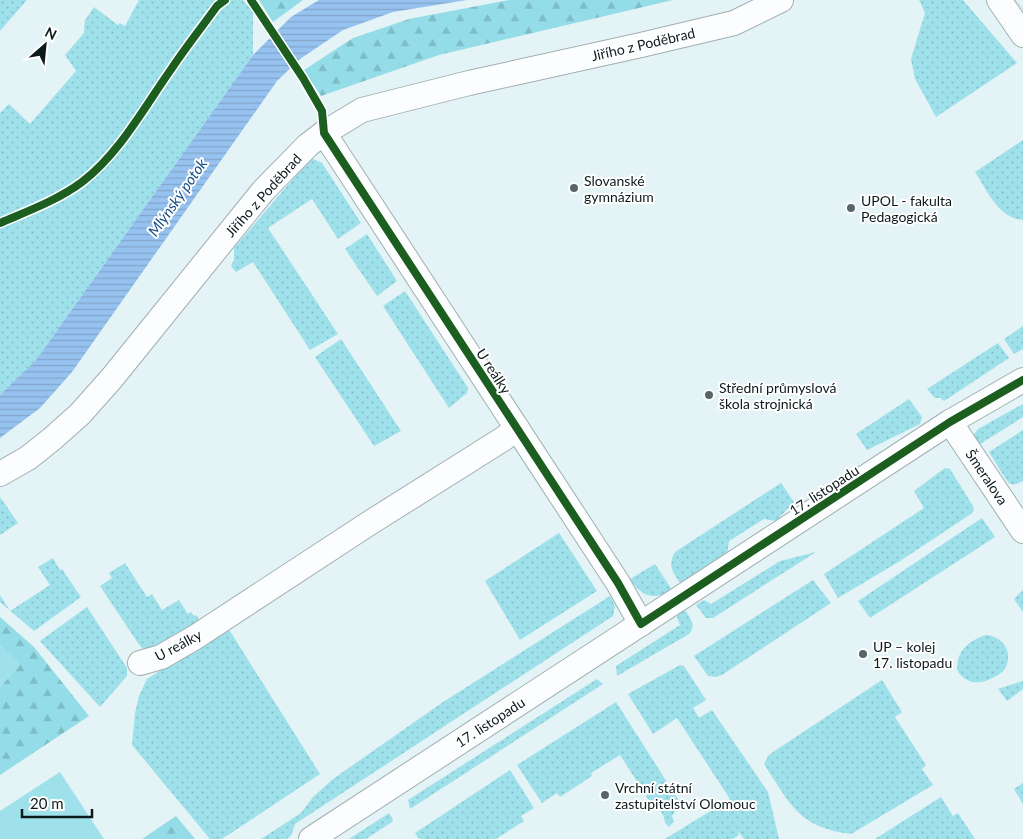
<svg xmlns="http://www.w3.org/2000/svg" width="1023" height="839" font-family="Lato,sans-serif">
<defs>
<pattern id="grass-dots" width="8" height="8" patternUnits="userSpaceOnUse" patternTransform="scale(1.25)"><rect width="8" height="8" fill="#9ee1eb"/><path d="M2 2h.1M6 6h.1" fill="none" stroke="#87c0c9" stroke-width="1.8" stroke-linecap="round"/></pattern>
<pattern id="forest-firs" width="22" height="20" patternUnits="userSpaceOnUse" patternTransform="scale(1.25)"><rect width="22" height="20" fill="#94dde8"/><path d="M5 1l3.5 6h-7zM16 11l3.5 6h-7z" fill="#7ebdc6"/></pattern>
<pattern id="water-rules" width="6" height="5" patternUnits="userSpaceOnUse" patternTransform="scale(1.25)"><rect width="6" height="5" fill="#96c2ef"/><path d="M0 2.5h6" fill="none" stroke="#80a6cc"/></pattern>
</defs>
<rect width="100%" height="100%" fill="#e4f3f5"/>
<g fill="url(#grass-dots)">
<polygon points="0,0 27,0 0,31"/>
<polygon points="139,0 243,0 253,12 253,55 36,360 0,395 0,113 9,104 30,124 76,71 65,55 84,33 85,19 86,19 94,7 118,25 120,23 125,26"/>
<polygon points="919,0 963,0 1017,63 936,117 915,79 911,59 925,13"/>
<path d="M1023,140V220C998,218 987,190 975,172Z"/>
<polygon points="311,158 322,163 361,223 338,239 312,199 268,228 338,334 310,350 253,262 236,272 231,266 234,260 234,248"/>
<polygon points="367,234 397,281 377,296 345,249"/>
<polygon points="405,291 468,388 467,393 449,408 383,306"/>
<polygon points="1023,326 1023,349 1014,354 1004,339"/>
<polygon points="341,339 401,431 374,446 315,357"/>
<polygon points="998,343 1009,358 944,401 940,398 935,398 927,389"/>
<polygon points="909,399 922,417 920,424 867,450 856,434"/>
<polygon points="1023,404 1023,417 977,446 972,437 978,429"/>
<path d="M1023,430V481C1017,484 1012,487 1007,481L989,452Z"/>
<polygon points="945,468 950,469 973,506 974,510 971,514 900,561 838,598 824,574 924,508 914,491"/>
<path d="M781,483L794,502L776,521L764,519L729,541L727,555L681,584C673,573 667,565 675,552Z"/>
<polygon points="0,497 18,523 0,535"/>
<polygon points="982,518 995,537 870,618 858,601"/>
<polygon points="559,533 597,591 520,640 485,581"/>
<polygon points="816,552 713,618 706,618 696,605 704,600 711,604 780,561"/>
<polygon points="53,558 60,570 62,569 81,597 34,631 0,602 0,595 10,611 50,585 38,567"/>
<polygon points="125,563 147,597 152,594 162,610 179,600 188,614 191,612 194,616 196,615 202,624 147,652 140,646 100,586 112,578 109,573"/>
<path d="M655,564L672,590C653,601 643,597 630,579Z"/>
<polygon points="813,580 831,603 722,675 716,677 708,676 694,656"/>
<polygon points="1023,590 1023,612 1014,599"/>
<polygon points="610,596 615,606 613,616 295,824 291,836 286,839 261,839 301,813 313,797 333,779 443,702"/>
<polygon points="87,607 127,668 127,676 100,707 40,641"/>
<path d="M685,610C690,618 697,626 689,634L617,676L616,666L680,625L677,617L678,614Z"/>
<polygon points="228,628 320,774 222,839 210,839 132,745 135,713 139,696 147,679"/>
<path d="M986,635C1003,636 1014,653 1005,669C1002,673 997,676 992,678C979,685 967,684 958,672C954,653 969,640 986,635Z"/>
<polygon points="680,665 684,666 706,700 693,708 699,718 712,710 768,792 779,839 744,839 738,831 739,835 733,839 665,839 730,799 677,718 653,734 628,694"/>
<polygon points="597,679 603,684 410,809 408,800"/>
<path d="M882,680L902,712L895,717L926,765L922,769L933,785L851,834C798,827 791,805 764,764L768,756L773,752Z"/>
<polygon points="1023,681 1023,689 1007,701 998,689"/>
<path d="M616,702L679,801L678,807L672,816L674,821L669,827L665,823C664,815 661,808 652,805L620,755L591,773L592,776L560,797L557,793L542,803L517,765Z"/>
<polygon points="510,770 534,808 521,816 524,821 496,839 419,839 415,833"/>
<polygon points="1023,783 1023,804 1014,789"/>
<polygon points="941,797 953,816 958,813 975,839 875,839"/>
<polygon points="389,813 393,819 392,822 366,839 349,839"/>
</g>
<g fill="url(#forest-firs)">
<polygon points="259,0 303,0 273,22"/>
<polygon points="509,0 673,0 439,55 321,96 304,70 353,38 409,19"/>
<polygon points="0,617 34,647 89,716 0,775 0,687 20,665 0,646"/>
<polygon points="176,816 195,839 142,839"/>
</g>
<g fill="#9ee1eb">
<polygon points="0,646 20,665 0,687"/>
<polygon points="60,772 104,839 0,839 0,811"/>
</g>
<polygon fill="url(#water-rules)" points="319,0 467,0 393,12 343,30 300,59 277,81 72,372 40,408 0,438 0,395 36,360 253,55 291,17"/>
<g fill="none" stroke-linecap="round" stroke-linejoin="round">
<defs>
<g id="minor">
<polyline points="999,0 1023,35"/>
<polyline points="324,133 618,583 641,624"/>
<polyline points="950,422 1023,531"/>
<polyline points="0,474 28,458 52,439 80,414 112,378 263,191 308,145 324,133 362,110 469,83 641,45 734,23 781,0"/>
<polyline points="140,663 161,657 194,638 368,524 503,439 517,428"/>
<polyline points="311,839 950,422 1023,380"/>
</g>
</defs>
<use href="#minor" stroke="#a1afb1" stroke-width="26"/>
<use href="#minor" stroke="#fbfdfe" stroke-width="24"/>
<polyline stroke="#d0d4d6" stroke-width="1" points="1015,0 1023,9"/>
<defs>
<g id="cycleway">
<polyline points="251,0 303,78 322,111 324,133 618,583 641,624 950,422 1023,380"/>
<path d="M0,223C28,211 58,200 82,182C120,153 145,106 172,68C186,47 202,27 217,6L225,0"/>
</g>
</defs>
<use href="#cycleway" stroke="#fff" stroke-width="11"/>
<use href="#cycleway" stroke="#1b5e20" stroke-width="8"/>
</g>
<g fill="#586668" stroke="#fff" stroke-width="2">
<circle cx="574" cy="188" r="5"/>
<circle cx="851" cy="208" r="5"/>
<circle cx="709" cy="395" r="5"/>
<circle cx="863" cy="654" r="5"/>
<circle cx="605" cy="795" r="5"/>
</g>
<g text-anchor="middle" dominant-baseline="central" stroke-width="4" stroke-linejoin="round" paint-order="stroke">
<g font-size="14" fill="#0d1a1c" stroke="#fff">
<text transform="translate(643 44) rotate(-13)">Jiřího z Poděbrad</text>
<text transform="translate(263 195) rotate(-48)">Jiřího z Poděbrad</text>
<text transform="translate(494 371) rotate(57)">U reálky</text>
<text transform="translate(987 477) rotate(56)">Šmeralova</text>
<text transform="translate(824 490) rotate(-33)">17. listopadu</text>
<text transform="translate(178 645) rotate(-28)">U reálky</text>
<text transform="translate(490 722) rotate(-33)">17. listopadu</text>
</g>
<g font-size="14" fill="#0d1a1c" stroke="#fff" text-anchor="start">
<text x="584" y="180">Slovanské<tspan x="584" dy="16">gymnázium</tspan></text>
<text x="861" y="200">UPOL - fakulta<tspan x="861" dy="16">Pedagogická</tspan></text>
<text x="719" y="387">Střední průmyslová<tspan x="719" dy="16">škola strojnická</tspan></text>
<text x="873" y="646">UP – kolej<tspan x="873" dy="16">17. listopadu</tspan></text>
<text x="615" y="787">Vrchní státní<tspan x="615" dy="16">zastupitelství Olomouc</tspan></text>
</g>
<g font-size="15" font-style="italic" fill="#134e87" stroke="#fff">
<text transform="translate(177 197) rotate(-55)">Mlýnský potok</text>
</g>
</g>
<g transform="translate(45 45) rotate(27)" stroke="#ffffff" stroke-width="4" paint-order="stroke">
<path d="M0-4L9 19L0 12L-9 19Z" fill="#0d1a1c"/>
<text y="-8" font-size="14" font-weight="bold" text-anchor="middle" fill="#0d1a1c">N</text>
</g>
<path d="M22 809v8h70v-8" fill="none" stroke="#0d1a1c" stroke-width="2.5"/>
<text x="30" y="809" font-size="15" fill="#0d1a1c" stroke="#ffffff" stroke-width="4" paint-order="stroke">20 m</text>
</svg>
